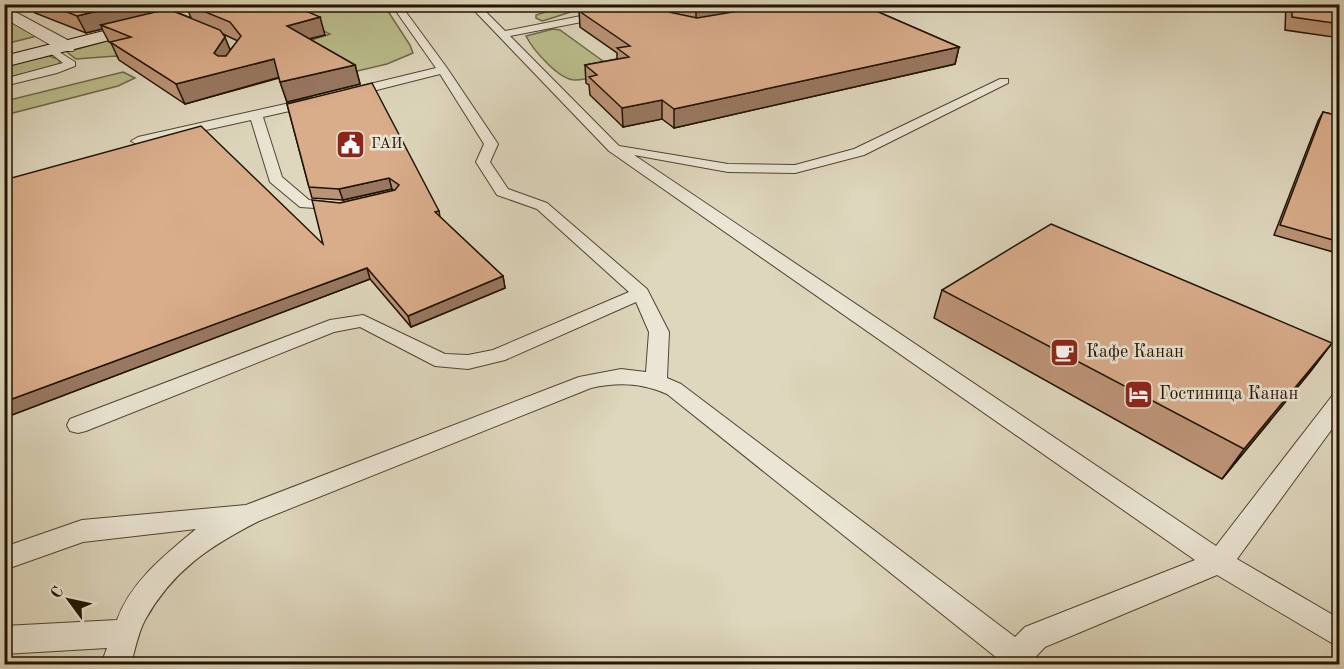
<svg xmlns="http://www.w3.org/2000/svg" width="1344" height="669" font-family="'Old Standard TT',serif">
<rect width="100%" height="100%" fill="#ded7bd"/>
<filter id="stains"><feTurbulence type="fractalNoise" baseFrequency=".00333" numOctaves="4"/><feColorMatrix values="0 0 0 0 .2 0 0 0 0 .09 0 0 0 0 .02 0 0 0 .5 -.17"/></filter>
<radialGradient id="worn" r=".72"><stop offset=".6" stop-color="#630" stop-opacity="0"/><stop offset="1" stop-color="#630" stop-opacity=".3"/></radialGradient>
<g fill="#babc8c" stroke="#6e6846" stroke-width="1.5">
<polygon points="570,4 592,5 549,19 542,21 536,18 536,15"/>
<polygon points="255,5 384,5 410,45 413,53 387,64 353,72 290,47 330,34 283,11"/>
<polygon points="4,16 37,36 5,44"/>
<path d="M553,29L560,30L607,64L604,75C595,77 585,80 575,80C559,80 533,50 526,36Z"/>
<polygon points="110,40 135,70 116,56 76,59 67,52"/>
<polygon points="49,56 58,59 60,63 54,67 5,78 4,66"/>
<polygon points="123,72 135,78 118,86 5,115 5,101"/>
</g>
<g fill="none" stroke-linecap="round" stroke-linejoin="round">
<defs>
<g id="lane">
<polygon points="4,4 19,4 4,10"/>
<path d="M391,4H400L447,68L498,144L490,162L508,189L547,203L647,289L669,332L667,378L681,384L1015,637L1025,627L1195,560L609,151L468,4H478L505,31L641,4H657L653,8L510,36L619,146L728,164L795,165L854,149L1000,79H1008V83L864,155L795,173L728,172L634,155L1216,546L1332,396L1340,393V418L1237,559L1340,619V648L1217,575L1045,647L1029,664H994L997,658L667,394C641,383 618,382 591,388L259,521C210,546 173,570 145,620C138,633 135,650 131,664H101L107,648L4,654V626L117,620C131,581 165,555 196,529L83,542L4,570V547L82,520L246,505L579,377L621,369L646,372L649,332L636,302L505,360L468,369L435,366L360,327L334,332L86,431L78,433L70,431L67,425L70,419L330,320L363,315L445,354L468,355L493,350L629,292L537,209L497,195L476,162L484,144L440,74L349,97L345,96V90L436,68Z"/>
<polygon points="53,48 75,62 75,66 57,73 4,86 4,79 63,63 48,51"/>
<polygon points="312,98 316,99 318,102 316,105 263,117 282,177 309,200 345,204 348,207 345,210 300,207 270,182 251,120 138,145 131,141 138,137"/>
</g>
<polygon id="street" points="4,6 73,43 76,47 73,51 61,51 4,18"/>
<polygon id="secondary" points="211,4 240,4 238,7 4,67 4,56"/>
</defs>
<use href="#lane" stroke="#504430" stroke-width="2"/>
<use href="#street" stroke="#504430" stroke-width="2"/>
<use href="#secondary" stroke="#211301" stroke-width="2"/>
<use href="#lane" fill="#eae5d4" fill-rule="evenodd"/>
<use href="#street" fill="#eae5d4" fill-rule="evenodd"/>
<use href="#secondary" fill="#eae5d4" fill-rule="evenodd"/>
</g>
<g fill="#bb9477" stroke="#211301" stroke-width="1.5" fill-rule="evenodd">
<path d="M31,4H290L325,35L309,39L355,65L360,84L287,102L279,78L185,104L119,60L111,43L109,42L102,29L86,33L35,13ZM187,8L191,18L174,11L180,9ZM223,34L238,41L230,50Z"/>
<polygon points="663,4 860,4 959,47 955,64 674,128 662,119 623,127 590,95 589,85 586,83 585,65 617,59 617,53 580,27 579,11 663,9"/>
<polygon points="1286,4 1340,4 1340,38 1285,30"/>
<polygon points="287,104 439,211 440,217 503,276 505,288 411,327 370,279 4,418 323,244 340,203 394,191 392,189 343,200 312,198 309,187"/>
<polygon points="1323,112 1340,116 1340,254 1274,235 1318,121"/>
<polygon points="942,290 1332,343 1310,372 1222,479 934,318"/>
</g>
<g fill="#987861" stroke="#211301" stroke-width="1.5">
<polygon points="126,4 186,4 187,8 108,28 101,25 102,29 86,33 77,16"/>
<polygon points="719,4 801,4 696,24 696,8"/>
<polygon points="320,17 325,35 292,43 287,26"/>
<polygon points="225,37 232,55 221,71 214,53"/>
<polygon points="959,47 955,64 674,128 674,109"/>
<polygon points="274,59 280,77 185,104 176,84"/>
<polygon points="355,65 360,84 287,102 280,82"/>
<polygon points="662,100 662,119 623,127 622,108"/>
<polygon points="389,178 392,189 343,200 339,189"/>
<polygon points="367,268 370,279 4,418 4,402"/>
<polygon points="503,276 505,288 411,327 408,316"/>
<polygon points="1332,343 1310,372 1222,479 1244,449"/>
</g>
<g fill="#d9ac8a" stroke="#211301" stroke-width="1.5">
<polygon points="47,4 126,4 77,16"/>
<polygon points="186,4 290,4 320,17 287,26 355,65 280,82 274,59 176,84 110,42 131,37 101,25 168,9 220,30 225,37 214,53 218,56 226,56 241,36 230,22"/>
<polygon points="621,4 652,4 669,12 697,18 781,4 860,4 959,47 674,109 662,100 622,108 589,77 597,75 585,65 629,57 617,48 630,46 579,11"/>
<polygon points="679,4 719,4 696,8"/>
<polygon points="1292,4 1340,4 1340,24 1292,17"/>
<polygon points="372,83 439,211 435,212 503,276 408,316 367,268 4,402 4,180 201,126 323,244 312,200 340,203 395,190 399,185 389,178 339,189 309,187 287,104"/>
<polygon points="1323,112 1340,116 1340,242 1280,225"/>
<polygon points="1051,224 1332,343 1244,449 942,290"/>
</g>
<defs>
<symbol id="civic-square" viewBox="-11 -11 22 22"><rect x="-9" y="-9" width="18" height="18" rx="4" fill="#8f2418" stroke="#eae5d4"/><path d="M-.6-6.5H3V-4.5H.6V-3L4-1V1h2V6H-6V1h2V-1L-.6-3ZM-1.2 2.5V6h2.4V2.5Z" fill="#fff"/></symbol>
<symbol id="cafe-square" viewBox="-11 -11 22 22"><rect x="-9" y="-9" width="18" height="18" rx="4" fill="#8f2418" stroke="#eae5d4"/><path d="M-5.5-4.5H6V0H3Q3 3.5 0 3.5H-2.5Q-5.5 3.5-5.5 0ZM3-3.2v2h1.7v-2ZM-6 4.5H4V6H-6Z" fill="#fff"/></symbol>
<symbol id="hotel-square" viewBox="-11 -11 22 22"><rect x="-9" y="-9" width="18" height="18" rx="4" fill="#8f2418" stroke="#eae5d4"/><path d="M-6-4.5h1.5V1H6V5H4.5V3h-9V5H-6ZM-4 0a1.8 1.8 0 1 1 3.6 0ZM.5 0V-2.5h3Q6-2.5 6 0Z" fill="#fff"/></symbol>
</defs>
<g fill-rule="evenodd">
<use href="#civic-square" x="334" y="128" width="33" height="33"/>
<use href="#cafe-square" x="1048" y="336" width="33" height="33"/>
<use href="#hotel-square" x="1122" y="378" width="33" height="33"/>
</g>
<g text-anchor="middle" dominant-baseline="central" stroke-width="5" stroke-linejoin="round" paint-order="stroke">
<g font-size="15" fill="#211301" stroke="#eae5d4" text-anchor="start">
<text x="371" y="144">ГАИ</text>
</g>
<g font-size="18" fill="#211301" stroke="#eae5d4" text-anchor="start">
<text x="1086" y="352">Кафе Канан</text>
<text x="1159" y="394">Гостиница Канан</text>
</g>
</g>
<rect width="1344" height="669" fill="none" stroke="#ded7bd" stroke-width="24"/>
<rect x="6" y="6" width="1332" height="657" fill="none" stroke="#211301" stroke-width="3"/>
<rect x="12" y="12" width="1320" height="645" fill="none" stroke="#211301" stroke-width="1.5"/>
<g transform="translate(69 600) rotate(303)" stroke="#eae5d4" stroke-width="4.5" paint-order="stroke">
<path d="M0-4.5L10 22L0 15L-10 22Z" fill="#211301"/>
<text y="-9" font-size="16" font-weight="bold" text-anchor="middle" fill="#211301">С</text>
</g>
<rect width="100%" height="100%" filter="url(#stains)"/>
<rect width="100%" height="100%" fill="url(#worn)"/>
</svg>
